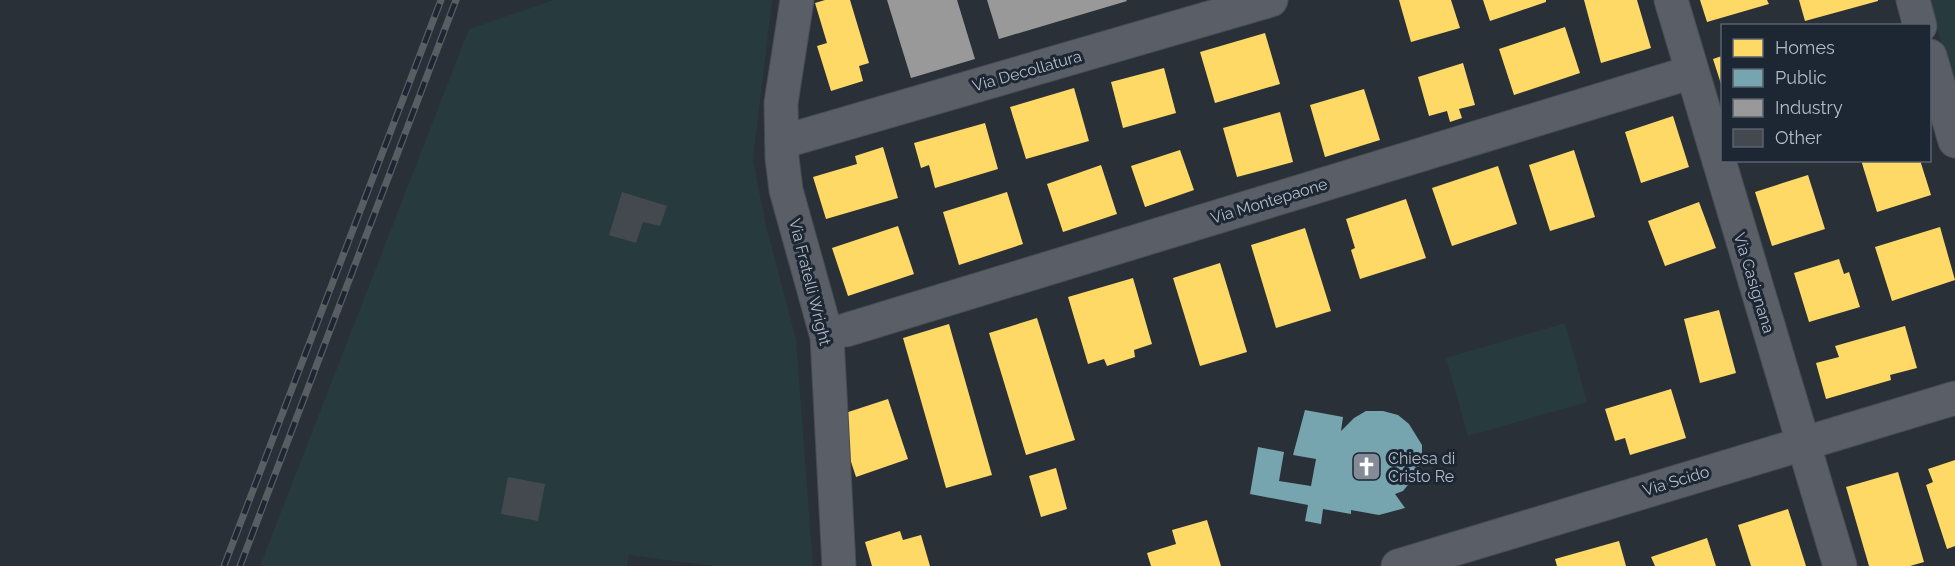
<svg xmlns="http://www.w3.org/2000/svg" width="1955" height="566" font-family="Raleway,sans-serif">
<rect width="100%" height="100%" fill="#2a3038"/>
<g fill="#273a3e">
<polygon points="554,0 772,0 753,160 766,226 796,339 813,566 713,566 629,555 627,566 260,566 469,29"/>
<polygon points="1930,0 1955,0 1955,95"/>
<polygon points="1565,323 1587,402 1468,436 1446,358"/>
</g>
<g fill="#ffd966">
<polygon points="825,0 850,0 869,63 859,66 863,81 831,91 817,46 827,43 815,3"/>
<polygon points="1399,0 1451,0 1460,28 1411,42"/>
<polygon points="1483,0 1546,0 1546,2 1490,21"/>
<polygon points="1584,0 1637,0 1651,48 1601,63"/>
<polygon points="1700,0 1767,0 1769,4 1707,22"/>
<polygon points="1799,0 1878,0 1878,1 1805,21"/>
<polygon points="1565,27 1580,73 1514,95 1499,49"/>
<polygon points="1265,33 1280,84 1215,103 1200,52"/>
<polygon points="1722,56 1722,87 1713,59"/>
<polygon points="1463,63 1475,105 1459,109 1462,118 1450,122 1447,111 1429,116 1418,77"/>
<polygon points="1164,68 1176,113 1123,128 1111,82"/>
<polygon points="1074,88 1089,141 1026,159 1010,107"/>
<polygon points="1364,89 1380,140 1325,157 1310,105"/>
<polygon points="1280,112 1293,162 1237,177 1223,128"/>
<polygon points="1673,116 1689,167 1641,183 1625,132"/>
<polygon points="985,123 998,169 935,188 929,165 921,168 914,143"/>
<polygon points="883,147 898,198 826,219 813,177 857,164 855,156"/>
<polygon points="1180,150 1194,190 1145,207 1131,166"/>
<polygon points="1574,150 1595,217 1550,231 1529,165"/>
<polygon points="1861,160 1920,160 1931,195 1877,212"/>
<polygon points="1101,165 1117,214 1063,232 1047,184"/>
<polygon points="1498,166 1517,224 1452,246 1432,188"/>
<polygon points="1808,175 1825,229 1772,246 1755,192"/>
<polygon points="1007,192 1023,244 959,265 943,212"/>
<polygon points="1406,199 1426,258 1360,279 1351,250 1355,248 1346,219"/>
<polygon points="1699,202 1716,248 1665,266 1648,221"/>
<polygon points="898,226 914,274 848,296 832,248"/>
<polygon points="1940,227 1955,280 1892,301 1875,247"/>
<polygon points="1305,228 1331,311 1276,328 1251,245"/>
<polygon points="1839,259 1844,274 1849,272 1860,307 1809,322 1794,273"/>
<polygon points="1220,263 1247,352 1200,366 1173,278"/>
<polygon points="1133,278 1152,344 1134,350 1135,357 1107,366 1104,359 1088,364 1068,297"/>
<polygon points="1719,310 1736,373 1700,383 1684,319"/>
<polygon points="1037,318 1075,440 1026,455 989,333"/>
<polygon points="949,324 992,475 946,488 903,338"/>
<polygon points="1905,326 1917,368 1890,375 1891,380 1826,399 1816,363 1839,357 1835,346"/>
<polygon points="1671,389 1686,438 1630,455 1625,438 1615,441 1605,409"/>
<polygon points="888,399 908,459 856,477 836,416"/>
<polygon points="1955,460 1955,546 1947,549 1926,485 1933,482 1928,469"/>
<polygon points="1056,468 1067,509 1041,517 1029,476"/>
<polygon points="1898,472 1924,562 1910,566 1869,566 1846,487"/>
<polygon points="1788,509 1806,566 1751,566 1738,525"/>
<polygon points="1207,520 1221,566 1151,566 1147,553 1176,544 1172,530"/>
<polygon points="900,531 903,540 921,535 930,566 872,566 865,542"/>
<polygon points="1707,538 1716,566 1655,566 1651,557"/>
<polygon points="1619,541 1626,566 1557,566 1555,559"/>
</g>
<polygon fill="#76a5af" points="1305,410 1343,417 1341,431 1354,418 1366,411 1383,411 1398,415 1409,424 1422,445 1422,458 1416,475 1403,491 1395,494 1405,508 1379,515 1351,510 1351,514 1323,509 1321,524 1305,521 1308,505 1250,494 1258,447 1284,452 1279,481 1311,486 1316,459 1293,455"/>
<g fill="#999">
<polygon points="887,0 957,0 975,59 911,78"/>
<polygon points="987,0 1126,0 1127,1 999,39"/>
</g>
<g fill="#444950">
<polygon points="622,192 667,206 660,226 643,222 636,243 609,235"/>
<polygon points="508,477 545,484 538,521 501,514"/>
</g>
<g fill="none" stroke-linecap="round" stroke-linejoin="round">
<defs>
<g id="street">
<polyline points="797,0 781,103 782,158 786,190 827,337 839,566"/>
<polyline points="1671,0 1840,566"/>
<polyline points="1913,0 1920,26"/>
<polyline points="1930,56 1955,141"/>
<polyline points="782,142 1271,0"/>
<polyline points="846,330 1692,72"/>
<polyline points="1398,566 1955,398"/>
</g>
</defs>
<use href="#street" stroke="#484c53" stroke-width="35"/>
<use href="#street" stroke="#5a5e66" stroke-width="33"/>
<defs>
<g id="rail">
<polyline points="224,566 441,0"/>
<polyline points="240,566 456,0"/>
</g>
</defs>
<use href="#rail" stroke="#595d64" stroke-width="7"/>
<use href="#rail" stroke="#1d2633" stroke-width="4.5" stroke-dasharray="14" stroke-linecap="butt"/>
</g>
<defs>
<symbol id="church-square" viewBox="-11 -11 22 22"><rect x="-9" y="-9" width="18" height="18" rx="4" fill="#848b96" stroke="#1d2633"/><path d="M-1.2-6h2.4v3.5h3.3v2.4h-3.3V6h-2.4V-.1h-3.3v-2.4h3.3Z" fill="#fff"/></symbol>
</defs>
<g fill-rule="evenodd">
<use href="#church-square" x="1350" y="450" width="33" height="33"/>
</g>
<g text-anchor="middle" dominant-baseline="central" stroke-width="6" stroke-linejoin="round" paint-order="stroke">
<g font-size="16" fill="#b4bcc9" stroke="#1d2633">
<text transform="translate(1027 71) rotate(-16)">Via Decollatura</text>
<text transform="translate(1269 201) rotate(-17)">Via Montepaone</text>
<text transform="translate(810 282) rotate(76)">Via Fratelli Wright</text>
<text transform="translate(1754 283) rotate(73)">Via Casignana</text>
<text transform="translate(1676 481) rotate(-17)">Via Scido</text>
</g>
<g font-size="16" fill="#b4bcc9" stroke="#1d2633" text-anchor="start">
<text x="1388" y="458">Chiesa di<tspan x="1388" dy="18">Cristo Re</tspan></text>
</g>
</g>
<rect x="1721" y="24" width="210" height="138" fill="#1d2633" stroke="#59626f" stroke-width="1.5"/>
<rect x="1733" y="39" width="30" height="18" fill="#ffd966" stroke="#59626f" stroke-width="1.5"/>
<text x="1775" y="54" font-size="18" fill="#b4bcc9">Homes</text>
<rect x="1733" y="69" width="30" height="18" fill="#76a5af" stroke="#59626f" stroke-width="1.5"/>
<text x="1775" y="84" font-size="18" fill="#b4bcc9">Public</text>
<rect x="1733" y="99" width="30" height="18" fill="#999999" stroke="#59626f" stroke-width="1.5"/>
<text x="1775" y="114" font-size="18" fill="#b4bcc9">Industry</text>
<rect x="1733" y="129" width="30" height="18" fill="#444950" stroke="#59626f" stroke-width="1.5"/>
<text x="1775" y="144" font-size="18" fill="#b4bcc9">Other</text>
</svg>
